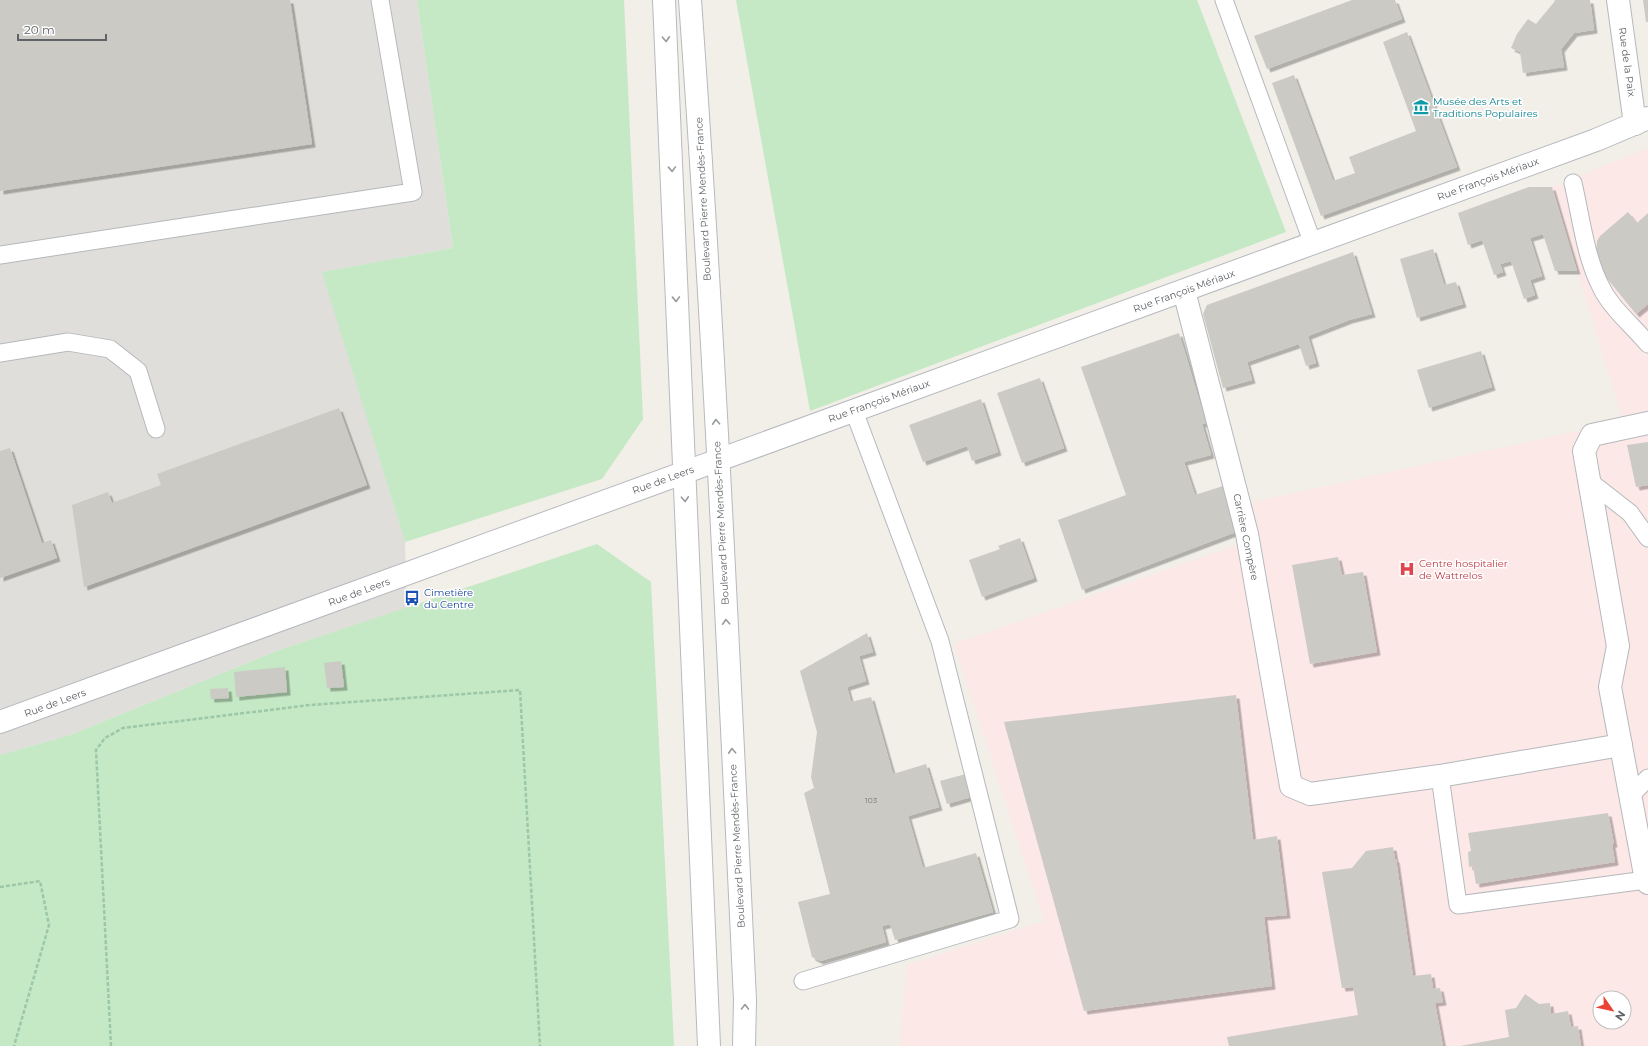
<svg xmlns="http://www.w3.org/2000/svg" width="1648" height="1046" font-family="Montserrat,sans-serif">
<defs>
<filter id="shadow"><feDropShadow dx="3.5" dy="3.5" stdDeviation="0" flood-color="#0004"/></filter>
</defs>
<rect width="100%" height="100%" fill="#f1efe8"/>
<polygon fill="#e0deda" points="0,0 417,0 453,248 323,272 405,542 407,608 282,649 70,735 0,755"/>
<path fill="#fce8e6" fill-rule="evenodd" d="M1648,148V1046H900L907,965L1044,921L954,644L1260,537L1252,502L1623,421L1552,187ZM1600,998H1624V1022H1600Z"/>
<g fill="#c5e8c5">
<polygon points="417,0 624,0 643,419 602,479 405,542 322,272 453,248"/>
<polygon points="736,0 1197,0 1286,232 810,411"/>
<polygon points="597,544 651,582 674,1046 0,1046 0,755 70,735 282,649"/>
</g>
<g fill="#cccac5" filter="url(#shadow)">
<polygon points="0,0 290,0 312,144 0,191"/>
<polygon points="1352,0 1395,0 1402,19 1267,69 1254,36"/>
<polygon points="1554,0 1590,0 1594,30 1574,33 1561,49 1564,67 1523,73 1520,52 1511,48 1517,34 1528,19 1536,24 1555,1"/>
<polygon points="1643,0 1648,0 1648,22 1646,22"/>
<polygon points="1407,32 1457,167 1321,216 1272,83 1294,75 1333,181 1355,173 1349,157 1416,131 1383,42"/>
<polygon points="1529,187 1552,187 1577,271 1555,271 1543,234 1530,238 1542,276 1530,280 1535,295 1524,299 1511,261 1500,264 1503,272 1494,275 1482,240 1468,245 1458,213"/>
<polygon points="1628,212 1637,223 1648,213 1648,304 1636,314 1601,271 1596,253 1597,241 1600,236"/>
<polygon points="1433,249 1444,285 1456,282 1463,304 1417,318 1400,259"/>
<polygon points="1353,252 1372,314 1349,320 1308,336 1316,363 1306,366 1299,344 1247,362 1252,380 1223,388 1203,314 1207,305"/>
<polygon points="1179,333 1206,423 1202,424 1211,455 1184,462 1195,495 1223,486 1236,532 1082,590 1058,520 1126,495 1081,367"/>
<polygon points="1481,351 1492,387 1429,408 1417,370"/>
<polygon points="1040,378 1064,448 1022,463 997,393"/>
<polygon points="981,399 998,452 972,461 967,446 923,462 909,425"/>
<polygon points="339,408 367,485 84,587 72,505 108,492 112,503 161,485 157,474"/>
<polygon points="1648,442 1648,485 1636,487 1627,445"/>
<polygon points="10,448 42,543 51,540 57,558 0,578 0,451"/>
<polygon points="1020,538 1034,578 982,597 969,560 1000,549 998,546"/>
<polygon points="1338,557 1342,575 1363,572 1377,652 1310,664 1292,565"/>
<polygon points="867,633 873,652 859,656 866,681 847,687 851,702 871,697 893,774 926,764 939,807 908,816 923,868 976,853 993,912 895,940 890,924 882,926 886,942 820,961 812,957 798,902 830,894 804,793 814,788 811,777 817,732 800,671"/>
<polygon points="341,661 344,687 327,688 324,663"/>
<polygon points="285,667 287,692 236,697 234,672"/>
<polygon points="228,688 229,698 211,699 210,689"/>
<polygon points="1236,695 1253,840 1277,836 1287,915 1264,917 1272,986 1084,1011 1004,722"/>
<polygon points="966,774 971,793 971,797 947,804 940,781"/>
<polygon points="1608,813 1614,844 1612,844 1615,862 1476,884 1473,866 1469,867 1468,852 1471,851 1468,833"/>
<polygon points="1393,847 1395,859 1396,859 1413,976 1431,974 1433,989 1440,988 1443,1002 1435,1003 1443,1046 1229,1046 1227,1037 1358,1015 1353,987 1342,988 1322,872 1352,868 1366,851"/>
<polygon points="1525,994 1539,1004 1550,1003 1551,1014 1568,1011 1571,1027 1578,1026 1581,1046 1460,1046 1509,1037 1505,1010 1516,1008"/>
</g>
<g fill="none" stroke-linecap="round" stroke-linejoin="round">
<defs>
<g id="lane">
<polyline points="1224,0 1313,244"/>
<path d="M1573,183C1581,217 1585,256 1601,287C1611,308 1633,326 1648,344"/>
<polyline points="0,255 413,192 380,0"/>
<polyline points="0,353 68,342 110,349 138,371 156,429"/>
<polyline points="1589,481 1630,513 1648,538"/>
<polyline points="1440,776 1458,905 1646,880"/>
<polyline points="1630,796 1648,778"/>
<polyline points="803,981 1010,919 940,641 854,411"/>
</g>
<g id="street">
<polyline points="1618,0 1635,124"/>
<polyline points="1184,291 1247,534 1291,786 1310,794 1440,776 1621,745"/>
<polyline points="1648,423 1592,435 1584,451 1618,646 1610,687 1646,880 1648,883"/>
</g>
<g id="secondary">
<polyline points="664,0 709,1046"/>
<path d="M690,0C714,333 729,666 745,1000L744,1046"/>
<polyline points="0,722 1596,140 1648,118"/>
</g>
</defs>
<use href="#lane" stroke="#b5b8bc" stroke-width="19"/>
<use href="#street" stroke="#b5b8bc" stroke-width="24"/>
<use href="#secondary" stroke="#b6babf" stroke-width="24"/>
<g stroke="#9cc7a9" stroke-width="2.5" stroke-dasharray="4 2" stroke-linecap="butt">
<polyline points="0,887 40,881 49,925 14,1046"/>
<polyline points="111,1046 96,750 105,738 123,728 310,705 520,690 540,1046"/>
</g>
<use href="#lane" stroke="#fff" stroke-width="17"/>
<use href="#street" stroke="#fff" stroke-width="22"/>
<use href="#secondary" stroke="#fff" stroke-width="22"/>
</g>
<defs><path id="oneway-chevron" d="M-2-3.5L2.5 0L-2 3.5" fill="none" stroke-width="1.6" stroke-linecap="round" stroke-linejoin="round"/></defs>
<g stroke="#979a9d">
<use href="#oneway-chevron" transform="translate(666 39) rotate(87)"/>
<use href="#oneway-chevron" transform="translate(672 169) rotate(88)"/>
<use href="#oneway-chevron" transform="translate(676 299) rotate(88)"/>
<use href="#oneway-chevron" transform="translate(716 422) rotate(-93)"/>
<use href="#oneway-chevron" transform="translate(685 499) rotate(87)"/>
<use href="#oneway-chevron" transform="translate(726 622) rotate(-93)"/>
<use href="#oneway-chevron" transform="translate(732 751) rotate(-93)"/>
<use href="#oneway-chevron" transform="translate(745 1007) rotate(-89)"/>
</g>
<defs>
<symbol id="museum-bare" viewBox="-9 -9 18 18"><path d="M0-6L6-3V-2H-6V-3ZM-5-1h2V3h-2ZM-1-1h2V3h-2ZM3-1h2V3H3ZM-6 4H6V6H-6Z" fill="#0f9aa8" stroke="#fff" stroke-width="2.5" paint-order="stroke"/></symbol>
<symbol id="hospital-bare" viewBox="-9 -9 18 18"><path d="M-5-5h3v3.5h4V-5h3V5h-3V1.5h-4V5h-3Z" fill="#e0444e" stroke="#fff" stroke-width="2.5" paint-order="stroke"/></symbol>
<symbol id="bus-bare" viewBox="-9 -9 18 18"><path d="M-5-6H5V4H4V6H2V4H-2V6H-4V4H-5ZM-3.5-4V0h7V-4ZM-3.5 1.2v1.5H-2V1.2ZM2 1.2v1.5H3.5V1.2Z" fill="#1a4fb4" stroke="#fff" stroke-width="2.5" paint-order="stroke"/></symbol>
</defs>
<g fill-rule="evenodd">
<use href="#museum-bare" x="1410" y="96" width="22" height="22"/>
<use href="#hospital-bare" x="1396" y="558" width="22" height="22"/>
<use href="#bus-bare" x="401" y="587" width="22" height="22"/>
</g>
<g text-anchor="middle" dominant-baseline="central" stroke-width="3" stroke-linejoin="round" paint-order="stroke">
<g font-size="8" fill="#7a7d7f">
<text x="871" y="800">103</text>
</g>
<g font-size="10" fill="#5f6368" stroke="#fff">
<text transform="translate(1627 62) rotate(82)">Rue de la Paix</text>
<text transform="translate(1488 179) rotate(-20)">Rue François Mériaux</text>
<text transform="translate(703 199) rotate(-93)">Boulevard Pierre Mendès-France</text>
<text transform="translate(1184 291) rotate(-20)">Rue François Mériaux</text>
<text transform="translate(879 401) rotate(-20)">Rue François Mériaux</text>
<text transform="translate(663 480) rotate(-20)">Rue de Leers</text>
<text transform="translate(721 523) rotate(-93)">Boulevard Pierre Mendès-France</text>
<text transform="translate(1246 537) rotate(78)">Carrière Compère</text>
<text transform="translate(359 592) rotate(-20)">Rue de Leers</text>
<text transform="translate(55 703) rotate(-20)">Rue de Leers</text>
<text transform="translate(737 846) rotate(-93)">Boulevard Pierre Mendès-France</text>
</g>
<g font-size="10" fill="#0d838f" stroke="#fff" text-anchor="start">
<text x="1433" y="101">Musée des Arts et<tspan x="1433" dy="12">Traditions Populaires</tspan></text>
</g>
<g font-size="10" fill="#be3a42" stroke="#fff" text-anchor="start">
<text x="1419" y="563">Centre hospitalier<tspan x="1419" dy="12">de Wattrelos</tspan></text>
</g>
<g font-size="10" fill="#164399" stroke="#fff" text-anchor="start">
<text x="424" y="592">Cimetière<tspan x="424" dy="12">du Centre</tspan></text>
</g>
</g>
<g transform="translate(1612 1010) rotate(124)"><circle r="19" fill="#ffffff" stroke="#bfc1c3"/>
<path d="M0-3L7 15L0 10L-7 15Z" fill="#ea4335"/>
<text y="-6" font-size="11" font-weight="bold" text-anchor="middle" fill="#5f6368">N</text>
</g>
<path d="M18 34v6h88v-6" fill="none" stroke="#5f6368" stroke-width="2"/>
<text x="24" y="34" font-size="12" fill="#5f6368" stroke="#ffffff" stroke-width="3" paint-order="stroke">20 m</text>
</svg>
